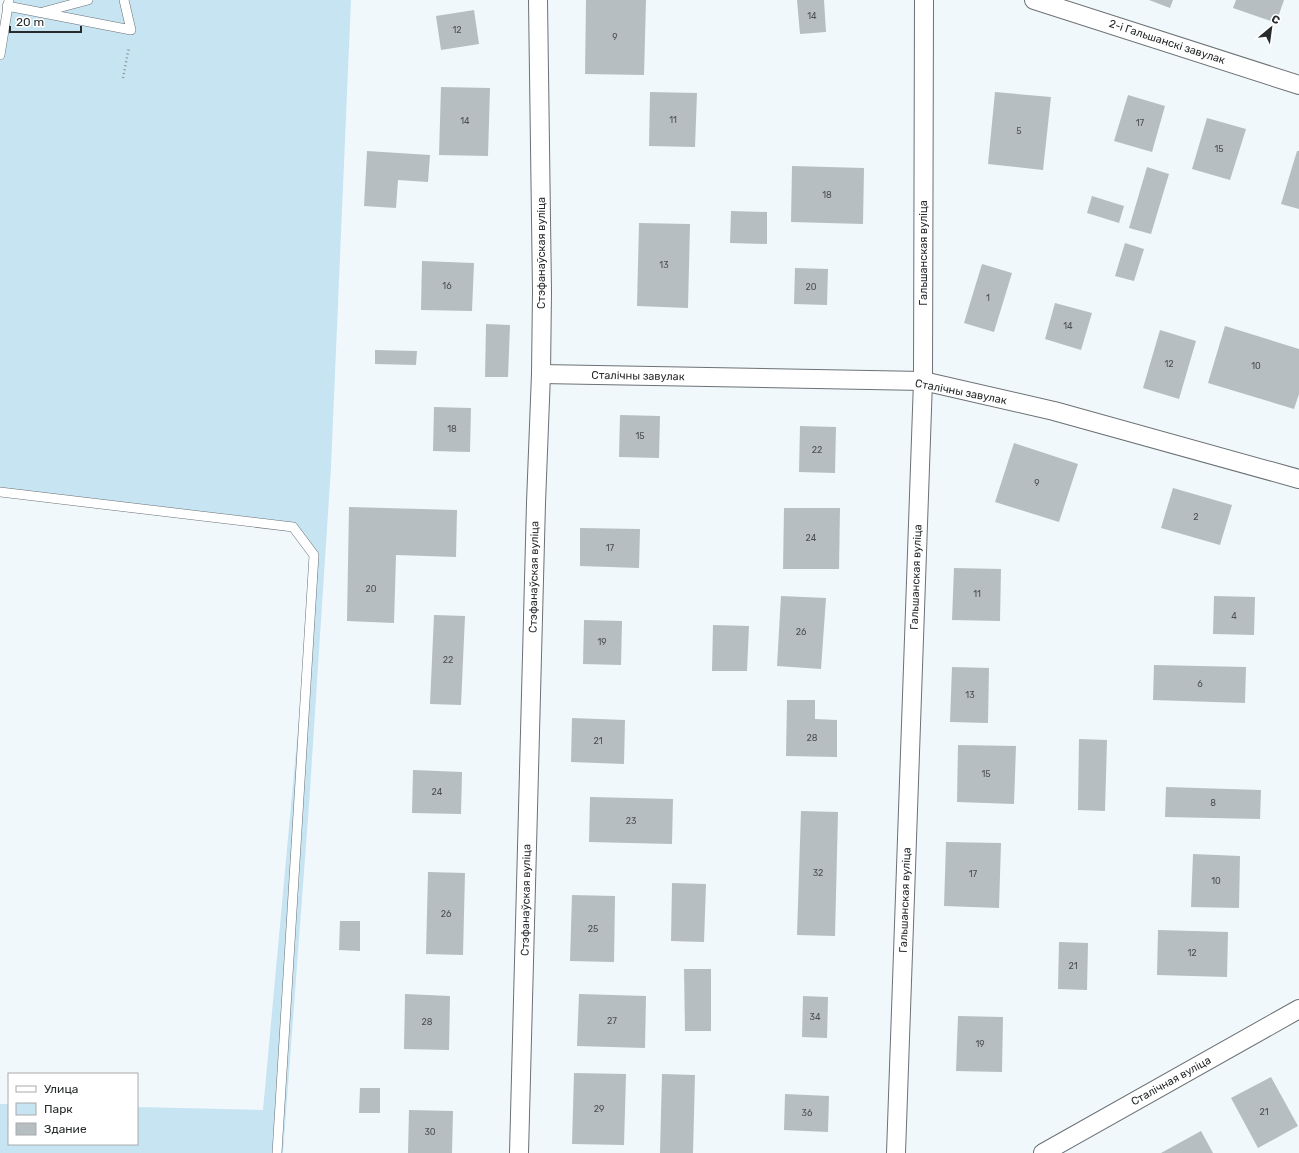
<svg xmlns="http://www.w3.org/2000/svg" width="1299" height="1153" font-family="Rubik,sans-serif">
<rect width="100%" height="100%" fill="#f1f8fc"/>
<polygon fill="#c7e4f3" points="9,0 351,0 331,467 309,805 283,1153 0,1153 0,1104 9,1104 9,1144 137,1144 137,1107 263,1110 314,555 293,527 0,492 0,55"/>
<g fill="#b7bec1">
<polygon points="586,0 646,0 644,75 585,74"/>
<polygon points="797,0 824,0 826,32 800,34"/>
<polygon points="1149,0 1173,0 1170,8"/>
<polygon points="1236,0 1284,0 1276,23 1233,8"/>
<polygon points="474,10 479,44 441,50 436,16"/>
<polygon points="441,87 490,88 488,156 439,155"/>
<polygon points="650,92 697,93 695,147 649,146"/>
<polygon points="995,92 1051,97 1043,170 988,164"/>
<polygon points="1128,95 1165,106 1152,152 1114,141"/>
<polygon points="1207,118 1246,129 1230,180 1192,169"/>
<polygon points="367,151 430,155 428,182 398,180 396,208 364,206"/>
<polygon points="1297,151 1299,151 1299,209 1281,204"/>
<polygon points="792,166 864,168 863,224 791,222"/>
<polygon points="1147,167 1169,174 1151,234 1129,228"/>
<polygon points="1092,196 1124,206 1119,223 1087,213"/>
<polygon points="731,211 767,212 767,244 730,243"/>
<polygon points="639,223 690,224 688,308 637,306"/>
<polygon points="1125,243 1144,249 1134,281 1115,276"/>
<polygon points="422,261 474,263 472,311 421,310"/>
<polygon points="982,264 1012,273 994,332 964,323"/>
<polygon points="795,268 828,269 827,305 794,304"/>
<polygon points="1055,303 1092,313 1081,350 1045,339"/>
<polygon points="486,324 510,325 508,377 485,377"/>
<polygon points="1225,326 1299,349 1299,394 1294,409 1208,383"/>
<polygon points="1160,330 1196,341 1179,399 1143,388"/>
<polygon points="375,350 417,351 416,365 375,364"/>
<polygon points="434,407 471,408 470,452 433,451"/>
<polygon points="620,415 660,416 659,458 619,457"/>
<polygon points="800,426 836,427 835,473 799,472"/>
<polygon points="1014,443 1078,464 1059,522 995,502"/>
<polygon points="1173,488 1232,505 1220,545 1161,528"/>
<polygon points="349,507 457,510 456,557 396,555 394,623 347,621"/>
<polygon points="784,508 840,508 839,569 783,569"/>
<polygon points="580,528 640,529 639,568 580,566"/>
<polygon points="954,568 1001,569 1000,621 952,620"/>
<polygon points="781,596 826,598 821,669 777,666"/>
<polygon points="1214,596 1255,597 1254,635 1213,634"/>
<polygon points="434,615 465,616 461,705 430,704"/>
<polygon points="584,620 622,621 621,665 583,664"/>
<polygon points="713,625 749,626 747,671 712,671"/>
<polygon points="1154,665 1246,667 1245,703 1153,700"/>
<polygon points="952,667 989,668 988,723 950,722"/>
<polygon points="787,700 815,700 815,719 837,720 837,757 786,756"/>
<polygon points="572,718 625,720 624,764 571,762"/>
<polygon points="1079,739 1107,740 1105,811 1078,810"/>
<polygon points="958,745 1016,746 1014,804 957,802"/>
<polygon points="413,770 462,772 461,814 412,813"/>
<polygon points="1166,787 1261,790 1260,819 1165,817"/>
<polygon points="590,797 673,799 672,844 589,842"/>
<polygon points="801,811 838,812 835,936 797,935"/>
<polygon points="946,842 1001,843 999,908 944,906"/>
<polygon points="1193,854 1240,856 1239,908 1191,907"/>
<polygon points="428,872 465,873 463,955 426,954"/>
<polygon points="672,883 706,884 704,942 671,941"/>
<polygon points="572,895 615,896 614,962 570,961"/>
<polygon points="340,921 360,921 360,951 339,950"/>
<polygon points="1158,930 1228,932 1227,977 1157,975"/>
<polygon points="1059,942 1088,943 1087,990 1058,989"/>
<polygon points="684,969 711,969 711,1031 685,1031"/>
<polygon points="405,994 450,996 449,1050 404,1049"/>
<polygon points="579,994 646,996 645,1048 577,1046"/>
<polygon points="803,996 828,997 827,1038 802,1037"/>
<polygon points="958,1016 1003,1017 1002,1072 956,1071"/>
<polygon points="574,1073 626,1074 624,1145 572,1144"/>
<polygon points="662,1074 695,1075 693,1153 660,1153"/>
<polygon points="1271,1077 1298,1126 1258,1148 1231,1098"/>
<polygon points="360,1088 380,1088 380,1113 359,1113"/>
<polygon points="785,1094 829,1096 828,1132 784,1130"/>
<polygon points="409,1110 453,1111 452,1153 408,1153"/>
<polygon points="1201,1131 1213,1153 1161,1153"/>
</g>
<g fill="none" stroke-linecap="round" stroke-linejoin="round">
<defs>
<g id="service">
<polyline points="7,6 131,30 124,0"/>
<polyline points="43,12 88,0"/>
<polyline points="0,55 9,0"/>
<polyline points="0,492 293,527 314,555 277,1153"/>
</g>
<g id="minor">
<polyline points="1034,0 1299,85"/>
<polyline points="541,374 923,381 1054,411 1299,479"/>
<polyline points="519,1153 536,503 541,374 542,292 538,0"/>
<polyline points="896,1153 923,381 924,0"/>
<polyline points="1043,1153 1299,1009"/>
</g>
</defs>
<use href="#service" stroke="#6b7174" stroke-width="10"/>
<use href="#minor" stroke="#6b7174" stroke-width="20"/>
<polyline stroke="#8b9092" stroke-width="2.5" stroke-dasharray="1 3" stroke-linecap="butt" points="123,78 129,47"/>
<use href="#service" stroke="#fff" stroke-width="9"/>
<use href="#minor" stroke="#fff" stroke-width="18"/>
</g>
<g text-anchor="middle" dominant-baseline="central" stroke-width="3" stroke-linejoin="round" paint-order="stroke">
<g font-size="9" fill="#4c5051">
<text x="812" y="16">14</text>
<text x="457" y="30">12</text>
<text x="615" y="37">9</text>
<text x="673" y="120">11</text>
<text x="465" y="121">14</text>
<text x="1140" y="123">17</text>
<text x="1019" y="131">5</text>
<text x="1219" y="149">15</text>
<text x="827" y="195">18</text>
<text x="664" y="265">13</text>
<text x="447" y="286">16</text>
<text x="811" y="287">20</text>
<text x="988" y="298">1</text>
<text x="1068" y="326">14</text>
<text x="1169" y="364">12</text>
<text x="1256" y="366">10</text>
<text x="452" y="429">18</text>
<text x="640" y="436">15</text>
<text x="817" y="450">22</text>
<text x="1037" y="483">9</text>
<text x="1196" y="517">2</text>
<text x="811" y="538">24</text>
<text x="610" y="548">17</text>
<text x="371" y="589">20</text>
<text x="977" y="594">11</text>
<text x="1234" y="616">4</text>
<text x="801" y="632">26</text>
<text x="602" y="642">19</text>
<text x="448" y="660">22</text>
<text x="1200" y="684">6</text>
<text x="970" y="695">13</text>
<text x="812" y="738">28</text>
<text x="598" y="741">21</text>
<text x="986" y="774">15</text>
<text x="437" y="792">24</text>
<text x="1213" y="803">8</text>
<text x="631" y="821">23</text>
<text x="818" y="873">32</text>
<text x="973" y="874">17</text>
<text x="1216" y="881">10</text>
<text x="446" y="914">26</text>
<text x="593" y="929">25</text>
<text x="1192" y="953">12</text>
<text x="1073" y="966">21</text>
<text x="815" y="1017">34</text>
<text x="612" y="1021">27</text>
<text x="427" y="1022">28</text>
<text x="980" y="1044">19</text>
<text x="599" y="1109">29</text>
<text x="1264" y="1112">21</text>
<text x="807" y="1113">36</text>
<text x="430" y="1132">30</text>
</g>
<g font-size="11" fill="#282b2c" stroke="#fff">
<text transform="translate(1167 42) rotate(18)">2-і Гальшанскі завулак</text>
<text transform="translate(541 253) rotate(-90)">Стэфанаўская вуліца</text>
<text transform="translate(923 253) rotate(-90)">Гальшанская вуліца</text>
<text transform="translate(638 376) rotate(1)">Сталічны завулак</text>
<text transform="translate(961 392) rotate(11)">Сталічны завулак</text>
<text transform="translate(534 577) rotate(-89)">Стэфанаўская вуліца</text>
<text transform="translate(916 577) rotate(-88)">Гальшанская вуліца</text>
<text transform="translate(526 900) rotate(-89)">Стэфанаўская вуліца</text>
<text transform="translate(905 900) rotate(-88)">Гальшанская вуліца</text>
<text transform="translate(1171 1081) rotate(-29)">Сталічная вуліца</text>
</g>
</g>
<rect x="8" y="1073" width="130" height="72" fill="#ffffff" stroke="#a9aaab"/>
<rect x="16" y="1086" width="20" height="6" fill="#ffffff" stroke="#a9aaab"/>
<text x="44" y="1093" font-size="12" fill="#282b2c">Улица</text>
<rect x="16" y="1103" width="20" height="12" fill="#c7e4f3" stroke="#a9aaab"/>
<text x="44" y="1113" font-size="12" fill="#282b2c">Парк</text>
<rect x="16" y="1123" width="20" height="12" fill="#b7bec1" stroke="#a9aaab"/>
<text x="44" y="1133" font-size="12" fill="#282b2c">Здание</text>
<g transform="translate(1271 28) rotate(29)" stroke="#ffffff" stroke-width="3" paint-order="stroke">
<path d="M0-3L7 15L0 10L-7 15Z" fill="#282b2c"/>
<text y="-6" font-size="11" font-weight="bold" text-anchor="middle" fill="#282b2c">С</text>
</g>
<path d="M10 26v6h71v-6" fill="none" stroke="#282b2c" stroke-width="2"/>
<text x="16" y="26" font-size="12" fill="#282b2c" stroke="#ffffff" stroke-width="3" paint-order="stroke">20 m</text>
</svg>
